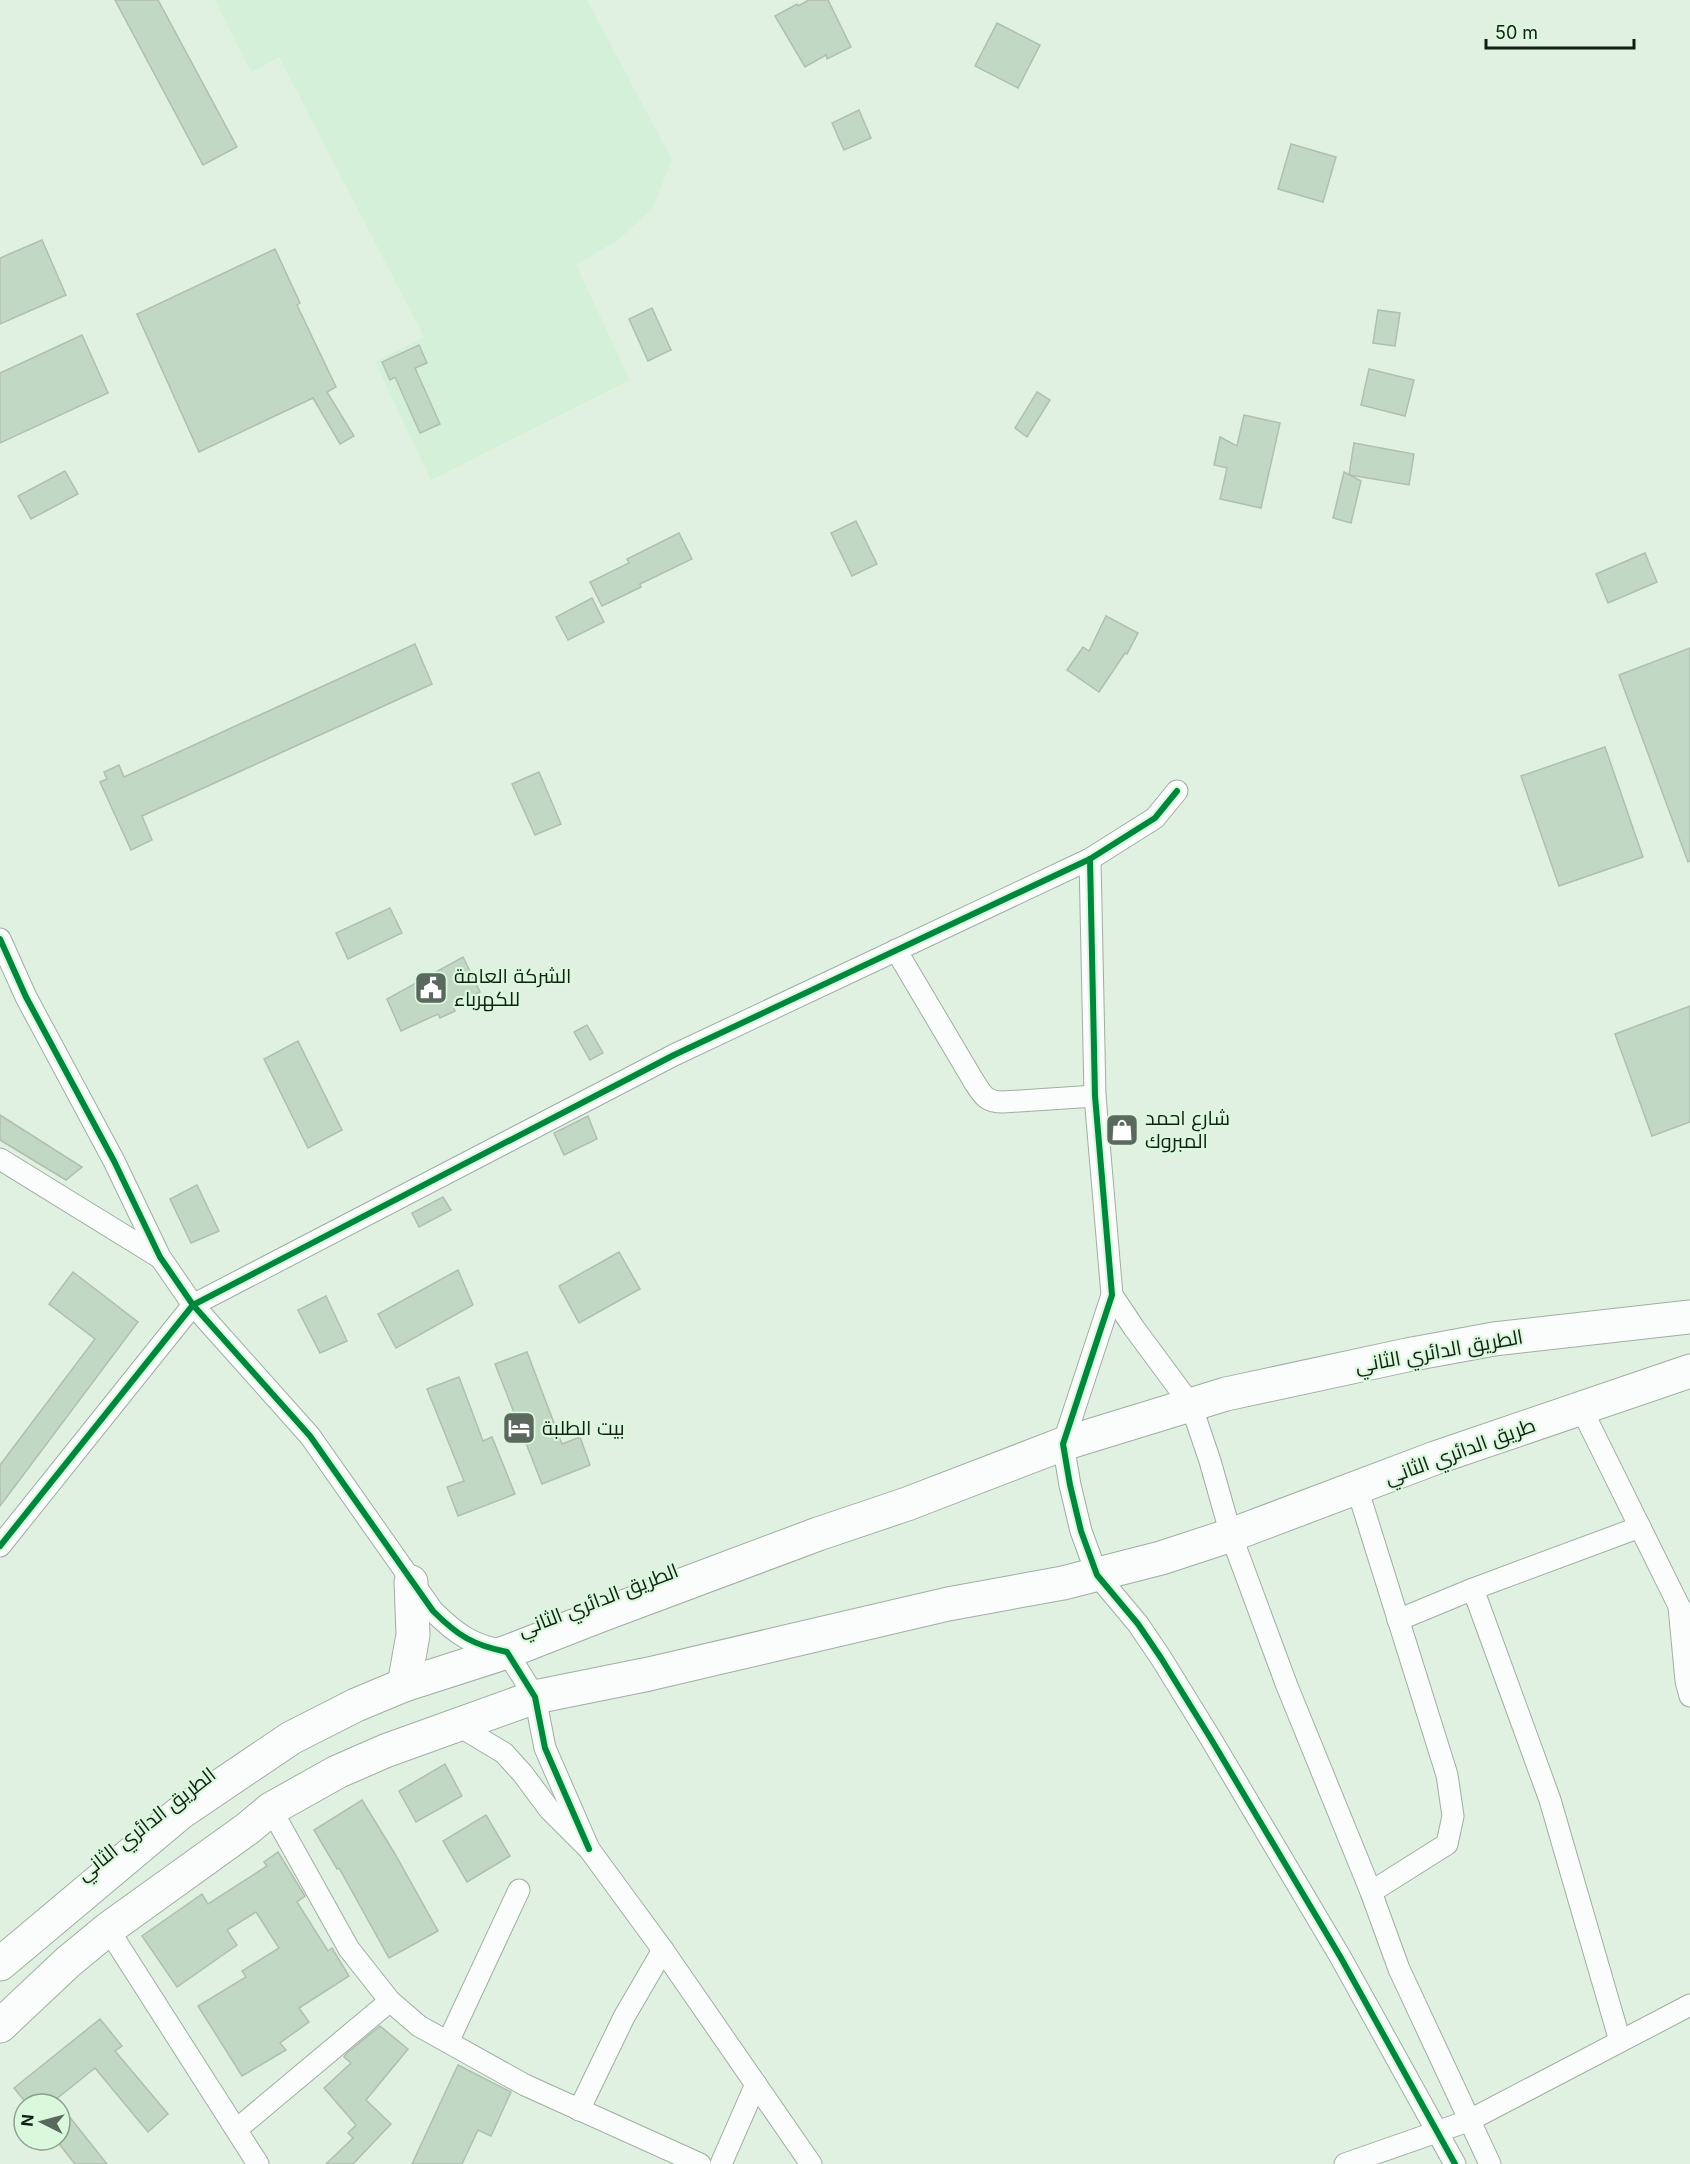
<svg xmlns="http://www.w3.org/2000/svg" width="1690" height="2164" font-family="Inter,Cairo,sans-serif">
<rect width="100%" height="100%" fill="#e0f1e2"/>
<polygon fill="#d4f0d8" points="215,0 587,0 672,160 652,209 618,240 576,265 630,380 431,480 375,362 424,337 279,57 251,72"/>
<g fill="#c1d8c5" stroke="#b1beb2" stroke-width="1.5">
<polygon points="115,0 158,0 237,147 203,165"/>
<polygon points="809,0 828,0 851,47 827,59 826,55 805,67 775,16 797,4 798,6"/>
<polygon points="997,23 1040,45 1018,88 975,66"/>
<polygon points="859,110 871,138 844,150 832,123"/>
<polygon points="1291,144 1336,157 1323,202 1278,189"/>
<polygon points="42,240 66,295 0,324 0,258"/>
<polygon points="275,249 300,303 297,305 336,387 327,392 354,436 340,444 313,398 199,452 137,314"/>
<polygon points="652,308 671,350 648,361 629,319"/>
<polygon points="1378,310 1400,313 1395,346 1373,343"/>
<polygon points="82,335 108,393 0,443 0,373"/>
<polygon points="419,345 427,363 415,368 440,424 420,433 395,377 390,380 382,362"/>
<polygon points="1369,369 1414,380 1405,416 1361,405"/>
<polygon points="1037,392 1050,400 1027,437 1015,428"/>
<polygon points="1244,415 1280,423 1261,508 1220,499 1227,468 1214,465 1220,437 1237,446"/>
<polygon points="1354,443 1414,454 1409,485 1349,475"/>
<polygon points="65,471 78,494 31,519 18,496"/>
<polygon points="1344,472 1361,481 1351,523 1333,518"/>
<polygon points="856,521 877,564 852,576 831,533"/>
<polygon points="679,533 692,559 640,584 641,587 602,606 590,582 629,563 627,559"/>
<polygon points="1645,553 1657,582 1608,603 1596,574"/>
<polygon points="592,598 604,622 568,640 556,617"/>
<polygon points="1106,616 1138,633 1127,654 1125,653 1099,692 1067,670 1083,647 1089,651"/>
<polygon points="415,644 432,684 142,816 152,840 131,850 100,782 107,779 104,772 119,765 124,777"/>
<polygon points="1690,648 1690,861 1688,862 1619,675"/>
<polygon points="1605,747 1643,857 1559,886 1521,776"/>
<polygon points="539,772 561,824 535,835 512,784"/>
<polygon points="390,908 402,933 348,959 336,933"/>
<polygon points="463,957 480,992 453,1005 455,1011 440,1018 438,1014 401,1031 387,999"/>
<polygon points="1690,1006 1690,1122 1652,1136 1615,1034"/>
<polygon points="587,1025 603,1053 590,1060 574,1032"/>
<polygon points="298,1041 342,1130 308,1148 264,1059"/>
<polygon points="0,1115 82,1167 66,1180 0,1140"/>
<polygon points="588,1116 597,1139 564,1155 554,1133"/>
<polygon points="197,1185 219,1231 191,1243 170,1199"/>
<polygon points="443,1197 451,1210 419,1227 412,1213"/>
<polygon points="619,1252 640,1289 579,1323 559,1286"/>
<polygon points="458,1270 473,1305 396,1348 378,1314"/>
<polygon points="73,1272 138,1322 0,1506 0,1465 95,1339 49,1304"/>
<polygon points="326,1296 347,1341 320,1353 298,1310"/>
<polygon points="527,1352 562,1444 580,1437 590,1465 542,1484 495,1364"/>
<polygon points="459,1377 483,1441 492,1437 515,1494 458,1516 447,1487 464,1481 427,1389"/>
<polygon points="445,1764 462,1796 416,1822 399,1791"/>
<polygon points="362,1800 395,1854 438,1931 389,1958 339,1868 337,1869 314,1830"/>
<polygon points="486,1815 510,1856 467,1882 443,1841"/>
<polygon points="278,1852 305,1896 297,1902 328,1951 332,1948 349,1976 299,2008 309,2022 280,2043 286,2050 242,2076 198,2006 246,1977 242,1971 279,1948 256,1912 227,1930 237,1945 177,1987 142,1936 202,1894 208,1904 267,1866 264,1862"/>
<polygon points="100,2019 122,2046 115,2051 168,2114 148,2132 95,2068 50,2104 27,2104 14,2088"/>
<polygon points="380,2026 408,2049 366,2100 391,2124 353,2164 326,2164 353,2138 348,2133 356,2125 324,2088 351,2063 344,2057 347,2053"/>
<polygon points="458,2065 511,2092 491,2136 478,2130 462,2164 412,2164"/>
<polygon points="60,2105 107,2164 75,2164 60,2145"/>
</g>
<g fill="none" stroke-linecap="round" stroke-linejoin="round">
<defs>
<g id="street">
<polyline points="1090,859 1095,1096 1112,1295 1063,1444 1070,1485 1081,1531 1097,1575 1138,1624 1161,1658 1211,1739 1341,1958 1455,2164"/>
<path d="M0,939L26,997L114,1161L160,1257L193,1305L310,1436L433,1611C458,1636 473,1645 507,1652L535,1697L545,1748L589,1849"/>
<path d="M896,950L973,1080C982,1094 985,1102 1003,1102L1095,1096"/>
<polyline points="0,1159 159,1257"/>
<polyline points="1112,1295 1134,1328 1191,1405 1210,1461 1231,1535 1287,1686 1371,1892 1399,1969 1490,2164"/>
<polyline points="1581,1408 1679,1606 1690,1624"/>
<polyline points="1357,1488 1447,1775 1453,1816 1447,1844 1371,1892"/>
<polyline points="0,1546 193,1305 674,1055 1090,859 1155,818 1177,791"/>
<polyline points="1473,1589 1550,1800 1620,2041"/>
<polyline points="1679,1607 1686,1681 1690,1696"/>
<polyline points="1398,1620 1473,1589 1640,1527"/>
<polyline points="459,1726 504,1753 523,1774 549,1809 589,1849 663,1950 811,2164"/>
<polyline points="271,1809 349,1949 390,2001 419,2026 525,2085 700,2164"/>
<polyline points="108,1929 258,2164"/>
<polyline points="448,2042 519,1890"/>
<polyline points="579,2110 624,2017 663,1950"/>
<polyline points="237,2129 390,2001"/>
<polyline points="721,2164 756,2084"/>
<polyline points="1345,2164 1468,2121 1690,2005"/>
</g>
<g id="primary">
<polyline points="404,1685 413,1635 411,1582"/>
<polyline points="0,1964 180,1813 291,1738 356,1705 404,1685 507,1652 599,1616 818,1534 907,1504 1063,1444 1226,1394 1407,1355 1494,1339 1690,1317"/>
<polyline points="0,2026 68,1962 108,1929 247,1829 271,1809 337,1772 385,1751 535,1697 649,1674 948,1604 1063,1583 1161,1558 1231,1535 1435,1458 1690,1371"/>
</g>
</defs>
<use href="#street" stroke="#a0ada2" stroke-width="23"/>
<use href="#primary" stroke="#a0ada2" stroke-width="35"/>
<use href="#street" stroke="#fafdfb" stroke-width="21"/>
<use href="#primary" stroke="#fafdfb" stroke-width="33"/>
<defs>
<g id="cycleway">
<polyline points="1090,859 1095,1096 1112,1295 1063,1444 1070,1485 1081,1531 1097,1575 1138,1624 1161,1658 1211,1739 1341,1958 1455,2164"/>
<path d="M0,939L26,997L114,1161L160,1257L193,1305L310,1436L433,1611C458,1636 473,1645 507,1652L535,1697L545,1748L589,1849"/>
<polyline points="0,1546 193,1305 674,1055 1090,859 1155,818 1177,791"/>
</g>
</defs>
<use href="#cycleway" stroke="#d9f8dc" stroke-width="10"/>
<use href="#cycleway" stroke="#00873e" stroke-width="6"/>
</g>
<defs>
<symbol id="civic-square" viewBox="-11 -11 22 22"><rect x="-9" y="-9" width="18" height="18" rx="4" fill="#5b685d" stroke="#d9f8dc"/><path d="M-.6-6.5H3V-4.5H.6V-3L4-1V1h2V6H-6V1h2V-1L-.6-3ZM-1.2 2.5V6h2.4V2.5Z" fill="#fff"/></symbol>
<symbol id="shop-square" viewBox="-11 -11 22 22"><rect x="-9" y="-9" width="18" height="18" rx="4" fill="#5b685d" stroke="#d9f8dc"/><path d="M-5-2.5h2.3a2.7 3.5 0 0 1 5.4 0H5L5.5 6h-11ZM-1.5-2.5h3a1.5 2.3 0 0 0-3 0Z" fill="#fff"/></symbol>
<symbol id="hotel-square" viewBox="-11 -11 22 22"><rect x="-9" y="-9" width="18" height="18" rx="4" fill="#5b685d" stroke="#d9f8dc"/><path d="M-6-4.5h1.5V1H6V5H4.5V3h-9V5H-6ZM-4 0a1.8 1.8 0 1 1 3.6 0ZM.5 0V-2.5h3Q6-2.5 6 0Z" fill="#fff"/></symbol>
</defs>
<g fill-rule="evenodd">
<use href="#civic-square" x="412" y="969" width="38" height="38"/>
<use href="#shop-square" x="1103" y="1111" width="38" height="38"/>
<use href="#hotel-square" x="500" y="1409" width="38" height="38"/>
</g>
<g text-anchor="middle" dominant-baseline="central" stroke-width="4.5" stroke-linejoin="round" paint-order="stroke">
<g font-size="20" fill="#131e15" stroke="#d9f8dc" text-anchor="start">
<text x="454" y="976">الشركة العامة<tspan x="454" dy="23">للكهرباء</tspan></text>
<text x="1145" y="1118">شارع احمد<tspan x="1145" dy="23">المبروك</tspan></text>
<text x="542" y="1428">بيت الطلبة</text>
</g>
<g font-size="20" fill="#131e15" stroke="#d9f8dc">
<text transform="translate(1439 1351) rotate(-10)">الطريق الدائري الثاني</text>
<text transform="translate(1460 1451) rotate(-20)">طريق الدائري الثاني</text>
<text transform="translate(598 1600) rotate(-21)">الطريق الدائري الثاني</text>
<text transform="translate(146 1824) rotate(-38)">الطريق الدائري الثاني</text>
</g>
</g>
<g transform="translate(42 2122) rotate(276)"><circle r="28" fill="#d9f8dc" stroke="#8aa18c" stroke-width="1.5"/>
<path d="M0-4.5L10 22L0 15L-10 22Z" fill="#5b685d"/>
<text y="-9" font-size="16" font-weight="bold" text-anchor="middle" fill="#131e15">N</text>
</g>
<path d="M1486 39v9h148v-9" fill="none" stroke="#131e15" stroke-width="3"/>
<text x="1495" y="39" font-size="18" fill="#131e15" stroke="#d9f8dc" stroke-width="4.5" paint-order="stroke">50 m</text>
</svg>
